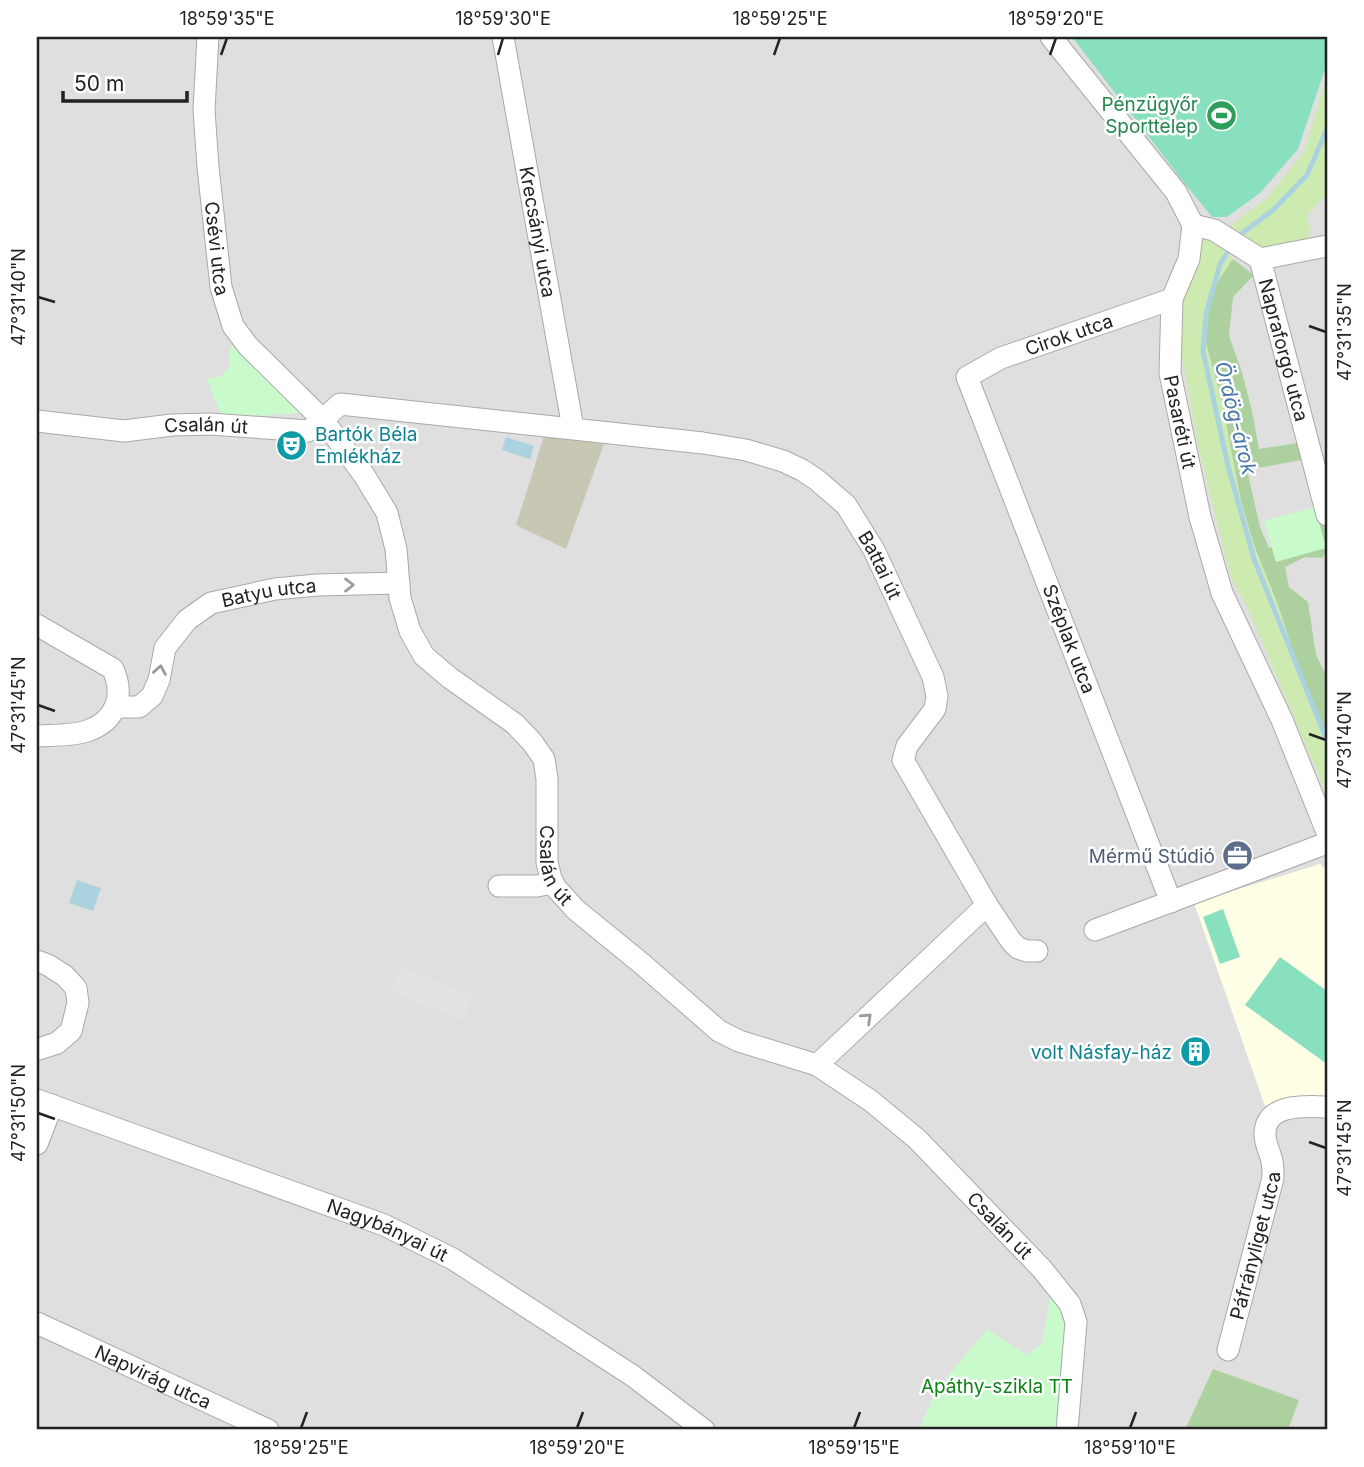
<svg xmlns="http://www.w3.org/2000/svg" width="1364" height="1467" font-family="Inter,sans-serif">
<rect width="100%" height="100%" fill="#f2efe9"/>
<polygon fill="#e0dfdf" points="37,37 1072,37 1185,184 1212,217 1227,217 1320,81 1327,63 1327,871 1320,864 1327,1101 1327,1430 1288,1430 1299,1400 1213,1370 1185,1430 1065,1430 1051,1295 1042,1343 1028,1355 933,1398 919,1430 37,1430"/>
<polygon fill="#ffffe5" points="1320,864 1327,871 1327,1101 1314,1099 1265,1106 1194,903"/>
<polygon fill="#c7c7b4" points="544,436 604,444 566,549 516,525"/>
<g fill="#cdebb0">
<polygon points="1327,76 1327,194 1307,215 1311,241 1260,255 1223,231 1267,198 1304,152"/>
<polygon points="1207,236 1233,259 1216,284 1206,343 1222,402 1241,501 1254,545 1278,605 1293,651 1327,737 1327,795 1246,604 1231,578 1199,450 1180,345 1178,314 1199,238"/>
</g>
<g fill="#add19e">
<path d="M1233,259L1254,275L1233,297L1229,336L1241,369L1252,411L1259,449L1298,443L1302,460L1247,470L1260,527L1269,548L1307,535L1325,522C1329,534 1329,547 1323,558L1305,557L1285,567L1289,587L1308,602L1316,655L1327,677V737L1293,651L1278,605L1254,545L1241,501L1222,402L1206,343L1209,307L1216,284Z"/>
<polygon points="1213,1369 1299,1400 1288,1430 1185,1430"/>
</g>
<g fill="#c8facc">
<polygon points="237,337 301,413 223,418 206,378 220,377 229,367 229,352"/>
<polygon points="1315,507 1326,548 1276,562 1264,521"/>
<polygon points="1051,1294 1067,1317 1065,1430 919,1430 933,1398 944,1381 987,1329 1027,1355 1042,1344"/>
</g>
<g fill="#88e0be">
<polygon points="1072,37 1327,37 1327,63 1298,149 1260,193 1227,217 1212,217 1185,184"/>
<polygon points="1223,909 1240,957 1220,964 1203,917"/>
<polygon points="1280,957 1327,991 1327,1064 1245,1005"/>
</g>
<polygon fill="#e2e2e2" points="401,967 473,995 463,1021 391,992"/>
<g fill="#aad3df">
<polygon points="506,437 534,446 530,459 502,450"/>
<polygon points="77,880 101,888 93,911 69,903"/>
</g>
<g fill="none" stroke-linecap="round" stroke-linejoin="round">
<g stroke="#aad3df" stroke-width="5">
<polyline points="1237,237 1273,210 1307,175 1327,129"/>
<polyline points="1232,245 1220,264 1206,314 1203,351 1228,466 1254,559 1327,741"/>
</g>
<defs>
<g id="minor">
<path id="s1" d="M208,37L204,110L208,167L221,287L233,326L248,346L323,420L364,475L387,513L396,549L400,598L410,631L424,656L450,678L515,724L532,742L544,759L547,779V862L551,879L556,888L576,910L641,963L719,1031L739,1041L817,1065L871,1101L917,1139L1042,1269L1070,1304L1076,1322L1067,1430"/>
<path id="s2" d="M503,37L573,428"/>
<path id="s3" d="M1051,37L1176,192L1193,225L1189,259L1172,299L1170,373L1200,517L1222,593L1282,720L1327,832"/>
<path id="s4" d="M1193,225L1214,230L1260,259L1327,515"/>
<polyline points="1260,259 1327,246"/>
<path id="s5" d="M37,421L124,431L172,425L210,424L308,431L323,420L340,404L703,443L746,450L783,461L802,470L817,480L846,505L874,550L933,677L937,696L935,709L907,746L903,760L987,905L1011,941L1018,948L1027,951H1037"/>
<path d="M37,625L113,669C125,696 116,721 87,731C72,736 52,735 37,736"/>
<path id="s6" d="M116,707H139L152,696L159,680L165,648L187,620L211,603L275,589L317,585L399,583"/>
<polyline points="499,886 537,886 553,883"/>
<path id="s7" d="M1171,902L967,377L1001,358L1172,299"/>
<polyline points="1095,930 1327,843"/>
<polyline points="37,961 48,965 65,976 76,988 78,1003 71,1031 57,1043 39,1049 37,1049"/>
<polyline points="817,1065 987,905"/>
<path id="s8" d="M37,1100L384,1225L453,1259L633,1376L704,1430"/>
<polyline points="37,1144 52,1105"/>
<path id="s9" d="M37,1323L268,1430"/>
<path id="s10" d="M1228,1350L1273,1178C1273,1173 1273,1167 1272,1161C1270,1152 1265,1144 1265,1135C1264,1103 1306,1106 1327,1107"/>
</g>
</defs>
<use href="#minor" stroke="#a9a9a9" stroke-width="23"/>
<use href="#minor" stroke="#fff" stroke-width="21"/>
</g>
<defs><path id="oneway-chevron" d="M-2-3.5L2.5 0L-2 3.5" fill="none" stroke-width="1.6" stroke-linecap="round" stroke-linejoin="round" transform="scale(1.75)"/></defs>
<g stroke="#9c9c9c">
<use href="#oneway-chevron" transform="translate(349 585)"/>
<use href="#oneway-chevron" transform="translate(160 670) rotate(-80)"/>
<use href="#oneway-chevron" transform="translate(867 1018) rotate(-43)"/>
</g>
<path fill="none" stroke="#222" stroke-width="2.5" d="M221,55L227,38M498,55L503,38M774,55L780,38M1050,55L1056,38M38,297L55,302M1309,326L1326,332M38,705L55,711M1309,734L1326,740M38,1113L55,1119M1309,1142L1326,1148M301,1428L307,1412M577,1428L583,1412M854,1428L860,1412M1130,1428L1136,1412"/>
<defs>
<symbol id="stadium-disc" viewBox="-11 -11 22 22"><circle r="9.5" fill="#2e9e5b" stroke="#fff"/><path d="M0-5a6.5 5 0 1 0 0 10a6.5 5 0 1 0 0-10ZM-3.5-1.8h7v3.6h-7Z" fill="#fff"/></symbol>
<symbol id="theatre-disc" viewBox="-11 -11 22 22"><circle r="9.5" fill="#0f9aa8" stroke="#fff"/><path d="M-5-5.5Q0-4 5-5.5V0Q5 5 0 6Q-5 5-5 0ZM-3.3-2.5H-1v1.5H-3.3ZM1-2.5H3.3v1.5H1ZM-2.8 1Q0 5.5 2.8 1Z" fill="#fff"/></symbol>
<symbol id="office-disc" viewBox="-11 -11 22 22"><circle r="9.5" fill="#5c6f8a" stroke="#fff"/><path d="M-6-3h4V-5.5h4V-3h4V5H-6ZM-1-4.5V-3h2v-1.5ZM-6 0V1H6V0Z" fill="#fff"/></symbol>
<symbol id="building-disc" viewBox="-11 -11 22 22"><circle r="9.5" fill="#0f9aa8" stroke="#fff"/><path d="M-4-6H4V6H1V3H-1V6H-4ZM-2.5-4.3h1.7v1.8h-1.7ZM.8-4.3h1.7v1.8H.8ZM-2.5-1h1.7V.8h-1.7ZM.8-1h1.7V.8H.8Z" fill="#fff"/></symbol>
</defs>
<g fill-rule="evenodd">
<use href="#stadium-disc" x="1204" y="98" width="35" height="35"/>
<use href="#theatre-disc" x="274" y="428" width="35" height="35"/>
<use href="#office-disc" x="1220" y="838" width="35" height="35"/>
<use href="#building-disc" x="1178" y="1034" width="35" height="35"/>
</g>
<g text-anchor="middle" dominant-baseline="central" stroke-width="5" stroke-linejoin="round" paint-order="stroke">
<g font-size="19" fill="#27864d" stroke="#fff" text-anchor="end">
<text x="1198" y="104">Pénzügyőr<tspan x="1198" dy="22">Sporttelep</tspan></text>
</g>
<g font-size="19" fill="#222" stroke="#fff">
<text stroke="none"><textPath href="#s2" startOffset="198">Krecsányi utca</textPath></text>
<text stroke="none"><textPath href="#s1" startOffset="212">Csévi utca</textPath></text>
<text stroke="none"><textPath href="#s7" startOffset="674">Cirok utca</textPath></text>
<text stroke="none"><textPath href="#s4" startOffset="170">Napraforgó utca</textPath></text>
<text stroke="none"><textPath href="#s3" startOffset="438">Pasaréti út</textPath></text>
<text stroke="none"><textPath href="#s5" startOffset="170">Csalán út</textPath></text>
<text stroke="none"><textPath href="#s5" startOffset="908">Battai út</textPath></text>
<text stroke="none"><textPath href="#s6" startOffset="214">Batyu utca</textPath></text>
<text transform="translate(1069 639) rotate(69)">Széplak utca</text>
<text stroke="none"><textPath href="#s1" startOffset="952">Csalán út</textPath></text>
<text stroke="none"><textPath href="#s1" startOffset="1540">Csalán út</textPath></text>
<text stroke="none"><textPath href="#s8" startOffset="374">Nagybányai út</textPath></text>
<text stroke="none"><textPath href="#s10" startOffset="108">Páfrányliget utca</textPath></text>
<text stroke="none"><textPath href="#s9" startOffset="128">Napvirág utca</textPath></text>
</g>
<g font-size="19" fill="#0d838f" stroke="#fff" text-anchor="start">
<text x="315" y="434">Bartók Béla<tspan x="315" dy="22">Emlékház</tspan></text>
<text x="1172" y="1052" text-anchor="end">volt Násfay-ház</text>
</g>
<g font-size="19" fill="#4e5e75" stroke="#fff" text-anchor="end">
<text x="1215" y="856">Mérmű Stúdió</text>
</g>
<g font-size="19" fill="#0c8416" stroke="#fff">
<text x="997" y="1386">Apáthy-szikla TT</text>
</g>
<g font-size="21" font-style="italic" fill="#4a7aab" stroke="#fff">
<text transform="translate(1236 418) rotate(76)">Ördög-árok</text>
</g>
</g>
<rect width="1364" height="1467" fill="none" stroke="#ffffff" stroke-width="77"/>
<path d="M63 91v10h124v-10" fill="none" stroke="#222222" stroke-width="3.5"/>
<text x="74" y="91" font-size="21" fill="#222222" stroke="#ffffff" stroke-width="5" paint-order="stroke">50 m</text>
<rect x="38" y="38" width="1288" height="1390" fill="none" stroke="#222" stroke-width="2.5"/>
<g font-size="18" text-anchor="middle" fill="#222">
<text x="227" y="25">18°59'35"E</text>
<text x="503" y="25">18°59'30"E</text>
<text x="780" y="25">18°59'25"E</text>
<text x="1056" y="25">18°59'20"E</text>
<text transform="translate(19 297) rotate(-90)" y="6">47°31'40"N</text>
<text transform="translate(1345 332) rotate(-90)" y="6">47°31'35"N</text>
<text transform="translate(19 705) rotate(-90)" y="6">47°31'45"N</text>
<text transform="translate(1345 740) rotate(-90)" y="6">47°31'40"N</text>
<text transform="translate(19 1113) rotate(-90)" y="6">47°31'50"N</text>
<text transform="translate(1345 1148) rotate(-90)" y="6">47°31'45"N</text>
<text x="301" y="1454">18°59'25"E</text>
<text x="577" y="1454">18°59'20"E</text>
<text x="854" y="1454">18°59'15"E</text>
<text x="1130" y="1454">18°59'10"E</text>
</g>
</svg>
